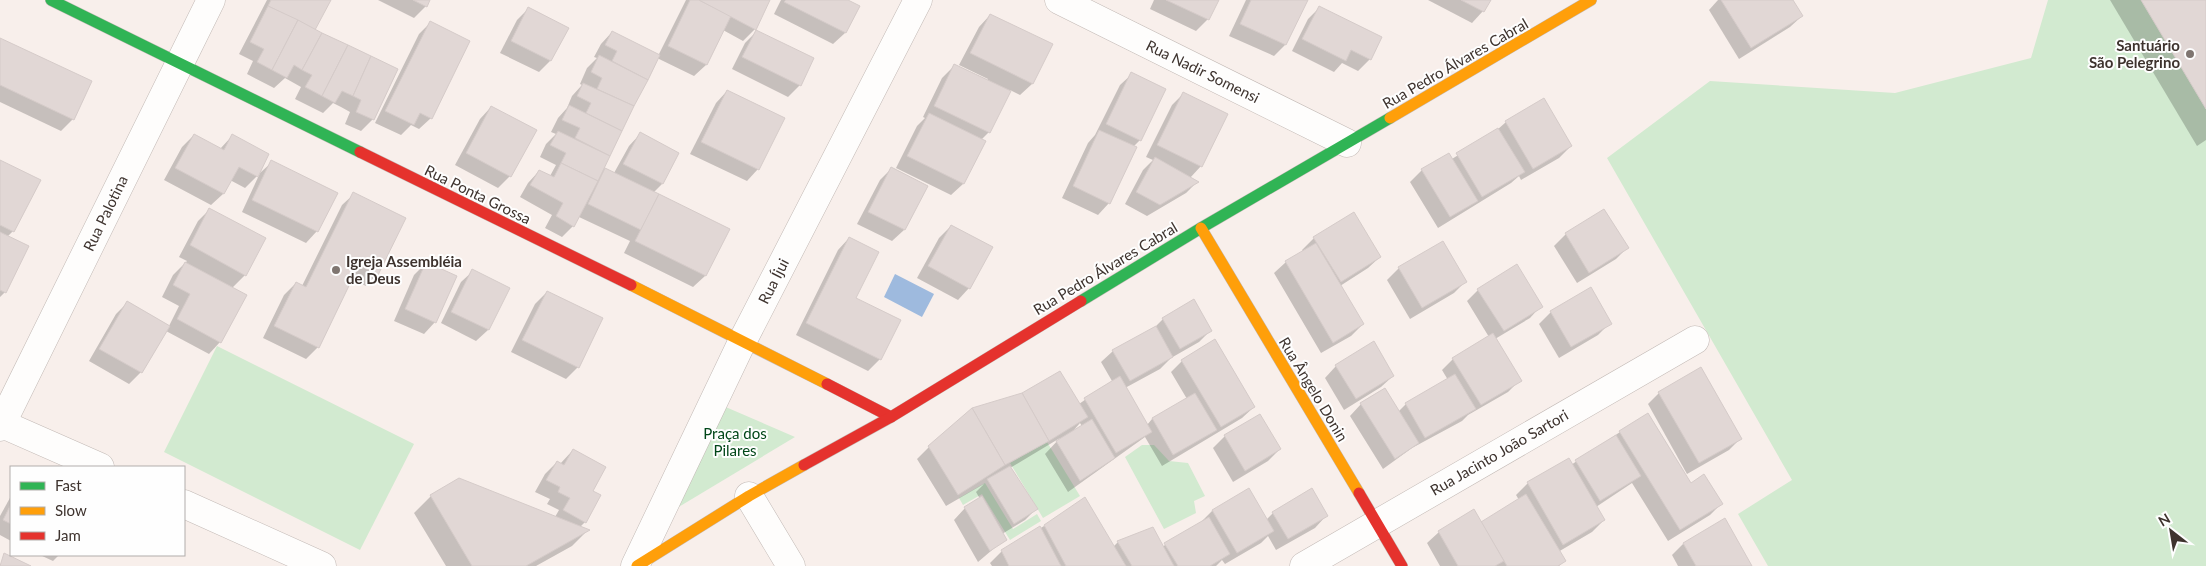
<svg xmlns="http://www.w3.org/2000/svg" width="2206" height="566" font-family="Lato,sans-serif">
<rect width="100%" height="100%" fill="#f8efeb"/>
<g fill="#d2ead0">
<polygon points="2048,0 2206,0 2206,566 1768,566 1738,514 1792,480 1607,158 1710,81 1895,93 2031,58"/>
<polygon points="217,346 414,444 360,550 164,452"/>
<polygon points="721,405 795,437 672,511"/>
<polygon points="1047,442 1080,496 1043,518 1010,463"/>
<polygon points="1142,445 1154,445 1169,461 1188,463 1205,496 1194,501 1196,513 1164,529 1125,457"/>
<polygon points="985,483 1013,529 1037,514 1041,521 1010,540 982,494 963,505 959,498"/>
</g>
<polygon fill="#9ebade" points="895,274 934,294 922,317 884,297"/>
<g fill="#0003" fill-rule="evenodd">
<polygon points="267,0 329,0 313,31 397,69 373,119 361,131 345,124 350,112 341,107 333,103 323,113 295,99 301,87 285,78 274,88 247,74 253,61 239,54"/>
<polygon points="378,0 429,0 426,6 414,18"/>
<polygon points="686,0 769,0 755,29 743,41 723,30 706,65 694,76 657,58 603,168 614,173 629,146 640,134 662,184 653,193 728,230 705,276 693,287 624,253 630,241 579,217 573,226 562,237 545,228 552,215 520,197 528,183 539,171 550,176 556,165 540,157 546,144 556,134 551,132 558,118 567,108 572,96 582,85 580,84 587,68 597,58 594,57 601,44 612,32 658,56"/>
<polygon points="781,0 845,0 858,7 845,33 833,44 774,14"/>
<polygon points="1154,0 1217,0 1208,19 1196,31 1150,9"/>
<polygon points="1246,0 1306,0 1285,45 1274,56 1229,36"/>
<polygon points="1428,0 1489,0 1483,11 1472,23"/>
<polygon points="1718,0 1792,0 1802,16 1790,27 1739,59 1709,10"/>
<polygon points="2110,0 2206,0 2206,140 2197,146"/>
<polygon points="1320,7 1370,59 1358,71 1342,63 1334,72 1292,51 1308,19"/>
<polygon points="528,9 567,28 550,61 539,72 500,53 517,20"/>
<polygon points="990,15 1051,45 1032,84 1020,95 1010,90 989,132 981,140 984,142 963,184 951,195 896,168 917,126 925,118 923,117 942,78 954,66 987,81 988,79 959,65 979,27"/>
<polygon points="431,22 431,118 419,129 411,125 401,135 375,123 419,34"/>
<polygon points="756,32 800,85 788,97 732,69 745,43"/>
<polygon points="0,39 73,119 61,131 0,102"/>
<polygon points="1132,74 1140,140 1133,147 1109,203 1098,215 1062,198 1088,143 1095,135 1120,85"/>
<polygon points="727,91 758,169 747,181 690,154 716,103"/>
<polygon points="1183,94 1201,166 1190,178 1197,182 1186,193 1147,216 1125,204 1143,170 1153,160 1146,157 1172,105"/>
<polygon points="491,107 510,176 498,188 455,165 480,119"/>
<polygon points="1506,122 1571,146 1559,158 1521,180 1519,176 1511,183 1438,228 1410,182 1422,170 1452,159 1497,130"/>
<polygon points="194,135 220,149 232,136 257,176 245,188 230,180 223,194 211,205 164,180 182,147"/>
<polygon points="0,161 13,231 7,237 5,292 0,297"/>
<polygon points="272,162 317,231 306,243 242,212 260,173"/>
<polygon points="891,169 926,186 904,230 892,241 857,224 880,180"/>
<polygon points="354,194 377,274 366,286 351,279 318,347 306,359 263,338 284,295 296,283 302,286 342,205"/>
<polygon points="209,210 245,275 232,288 220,342 209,354 166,331 141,372 129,384 89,361 116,314 128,302 169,326 179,306 162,297 173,275 187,261 179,257 198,221"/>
<polygon points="1604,210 1627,248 1616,259 1577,283 1554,246 1566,234"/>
<polygon points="951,226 969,288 958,300 917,278 939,238"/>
<polygon points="849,238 855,298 880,359 868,371 796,335 838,250"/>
<polygon points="1314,238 1380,257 1368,268 1340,286 1363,324 1351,336 1321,353 1274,273 1286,262 1303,252 1302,250"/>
<polygon points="426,263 435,322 424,334 394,321 414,275"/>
<polygon points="1399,268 1465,282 1454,293 1410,319 1387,280"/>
<polygon points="473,271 508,288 488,330 476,341 441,323 461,282"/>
<polygon points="1478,290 1541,306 1530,318 1495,339 1520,380 1508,392 1468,415 1462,421 1412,448 1383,469 1350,416 1361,404 1398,412 1406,404 1448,380 1442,370 1453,359 1489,337 1467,301"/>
<polygon points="547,292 578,367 566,379 511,352 535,304"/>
<polygon points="1551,312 1610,323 1598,335 1559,358 1539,324"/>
<path d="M1163,319L1210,331L1199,342L1171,358L1160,369L1125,388L1147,425L1152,419L1187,399L1171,372L1182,361L1254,407L1242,418L1162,466L1145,437L1068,492L1045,454L1060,438L1010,468L1036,509L1025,520L1002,534L1005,539L978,562L954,520L965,508L980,499L976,492L984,484L946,506L917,459L929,447L1079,404L1112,381L1101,362L1113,351L1152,330ZM1080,423L1082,426L1073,431Z"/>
<polygon points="1336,366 1393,376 1381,387 1344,410 1325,378"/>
<polygon points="1659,393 1741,438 1729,450 1687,474 1648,404"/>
<polygon points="1620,432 1690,485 1721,504 1710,515 1668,541 1632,483 1596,507 1604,520 1592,532 1558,552 1564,561 1559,566 1440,566 1427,543 1439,532 1480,524 1519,500 1516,495 1528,483 1568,460 1571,465"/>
<polygon points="1225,436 1280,449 1268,461 1233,482 1213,448"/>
<polygon points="573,450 591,491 585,522 580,527 588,530 572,546 536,566 446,566 414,513 431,496 459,479 555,517 559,510 547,504 550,499 535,492 545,474 557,462 560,464"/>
<polygon points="1249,490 1266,520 1273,513 1326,516 1315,528 1276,550 1268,536 1261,543 1225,564 1222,560 1216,566 992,566 990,563 1002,551 1044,526 1113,547 1118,542 1162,547 1201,522 1212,511"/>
<polygon points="11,496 11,541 0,535 0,516"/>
<polygon points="1683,544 1751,566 1678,566 1672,555"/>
<polygon points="40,555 59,555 53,561"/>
</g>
<g fill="#e1d7d5" stroke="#d5cbc9">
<polygon points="271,0 331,0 315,30 268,6"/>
<polygon points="413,0 430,0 427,7"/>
<polygon points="690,0 699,0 731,16 707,65 668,46"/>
<polygon points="699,0 770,0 756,30"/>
<polygon points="786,0 848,0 860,6 846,33 784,2"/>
<polygon points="1166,0 1219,0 1209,20"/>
<polygon points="1251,0 1308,0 1286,45 1240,24"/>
<polygon points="1461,0 1491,0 1484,12"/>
<polygon points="1721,0 1793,0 1803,16 1751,48"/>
<polygon points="2141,0 2206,0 2206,109"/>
<polygon points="268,6 298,20 272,70 257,62 264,49 250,42"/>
<polygon points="1319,6 1382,37 1371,60 1351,50 1346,61 1302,39"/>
<polygon points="528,7 569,28 551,61 511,41"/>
<polygon points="990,14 1053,44 1033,84 970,53"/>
<polygon points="298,20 322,33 302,70 294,65 287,78 272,70"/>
<polygon points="430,21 470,41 432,119 420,113 414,125 385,111"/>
<polygon points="756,30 814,58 801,86 742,57"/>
<polygon points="612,31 660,55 648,80 612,61 617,51 605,45"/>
<polygon points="322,33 348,45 322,96 305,87 312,75 302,70"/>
<polygon points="0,38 92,81 74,120 0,85"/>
<polygon points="348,45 371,56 353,96 342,91 335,103 322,96"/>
<polygon points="599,55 648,80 634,106 597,89 602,78 591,72"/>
<polygon points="371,56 398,69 374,120 356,112 361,100 353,96"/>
<polygon points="954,64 1011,91 990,133 934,106"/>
<polygon points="1131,72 1166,89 1141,141 1106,124"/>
<polygon points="583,83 634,106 622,131 586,113 591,103 577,96"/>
<polygon points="727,90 785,118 759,170 701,142"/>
<polygon points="1183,92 1228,114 1202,167 1157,145"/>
<polygon points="1544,98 1572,146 1533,169 1505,121"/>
<polygon points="569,105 622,131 610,156 575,138 580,128 562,120"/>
<polygon points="491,106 537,130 511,177 466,153"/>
<polygon points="929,113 986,141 964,184 907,156"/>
<polygon points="1498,128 1525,172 1482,197 1456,153"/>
<polygon points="1099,130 1137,147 1110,204 1073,186"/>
<polygon points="558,131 610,156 598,181 561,163 566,153 550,145"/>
<polygon points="640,132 679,153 663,184 623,164"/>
<polygon points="194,134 224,150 232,134 269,154 258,177 239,167 224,194 175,168"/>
<polygon points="1449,153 1478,201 1450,217 1421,169"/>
<polygon points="1155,157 1199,182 1160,205 1136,192"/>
<polygon points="0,160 41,180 14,232 0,225"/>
<polygon points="271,160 338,193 318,232 252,200"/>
<polygon points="561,163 598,181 574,227 556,216 563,203 530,185 539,170 554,177"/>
<polygon points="891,167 928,186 905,230 868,212"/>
<polygon points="605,168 659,194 641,230 588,204"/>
<polygon points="353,192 406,218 378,275 359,265 319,348 274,326 296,282 306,287"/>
<polygon points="659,194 730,229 706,276 635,241"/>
<polygon points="209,208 266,238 246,276 190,245"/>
<polygon points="1604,209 1629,248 1589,273 1565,233"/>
<polygon points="1354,212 1381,257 1341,282 1313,237"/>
<polygon points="951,225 993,247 970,289 928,266"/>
<polygon points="0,232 29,246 6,293 0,290"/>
<polygon points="849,237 879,252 856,298 901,320 881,360 806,323"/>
<polygon points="1443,241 1467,282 1422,308 1398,267"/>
<polygon points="1316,243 1364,324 1333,343 1285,261"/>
<polygon points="185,262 247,295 221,343 177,319 190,294 173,285"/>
<polygon points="426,262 457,276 436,323 405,309"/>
<polygon points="1517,264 1543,307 1504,331 1477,289"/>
<polygon points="472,269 510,288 489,330 451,312"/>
<polygon points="1591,287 1612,324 1571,347 1550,311"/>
<polygon points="547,291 603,318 579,368 522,340"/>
<polygon points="1194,299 1212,331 1180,349 1162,318"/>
<polygon points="127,301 170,326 142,373 99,349"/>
<polygon points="1156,326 1173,357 1130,381 1112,350"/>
<polygon points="1493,333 1522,381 1481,405 1452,358"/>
<polygon points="1215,339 1255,407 1221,427 1181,360"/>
<polygon points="1374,341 1394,376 1356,399 1335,365"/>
<polygon points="1701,367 1742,439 1699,463 1658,392"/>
<polygon points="1060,371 1088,417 1049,441 1022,393"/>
<polygon points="1455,374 1476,409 1425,438 1405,403"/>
<polygon points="1120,376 1152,432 1116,453 1084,398"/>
<polygon points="1385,388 1419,443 1395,459 1360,403"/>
<polygon points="1022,393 1049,441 1005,465 972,408"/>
<polygon points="1195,393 1217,430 1173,455 1152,418"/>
<polygon points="972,408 1005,465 958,495 928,446"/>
<polygon points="1648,413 1691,483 1704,474 1723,504 1680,530 1619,431"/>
<polygon points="1260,414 1281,449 1245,471 1224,435"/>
<polygon points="1092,419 1115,458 1080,481 1056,441"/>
<polygon points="1616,435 1641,476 1600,501 1575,460"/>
<polygon points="573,449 606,467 593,491 601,495 586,523 563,510 570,498 558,492 560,487 546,480 557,461 564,465"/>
<polygon points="1569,458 1605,520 1563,545 1527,482"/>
<polygon points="1010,466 1038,509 1014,524 987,479"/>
<polygon points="459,478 590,530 526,566 472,566 430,495"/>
<polygon points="1249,488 1274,531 1237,553 1212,510"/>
<polygon points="1312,488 1328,516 1288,539 1272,512"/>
<polygon points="1526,494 1566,561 1558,566 1507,566 1481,522"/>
<polygon points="982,496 1007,540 990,551 964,507"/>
<polygon points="1085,497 1126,566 1066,566 1044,525"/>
<polygon points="11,504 11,524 3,520"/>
<polygon points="1474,509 1504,561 1495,566 1458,566 1438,531"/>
<polygon points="1209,517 1230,554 1210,566 1178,566 1164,543"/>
<polygon points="1725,518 1752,566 1696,566 1683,543"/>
<polygon points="1040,526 1061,566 1009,566 1001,550"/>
<polygon points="1153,527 1174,566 1132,566 1117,541"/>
<polygon points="4,553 31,566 0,566"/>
</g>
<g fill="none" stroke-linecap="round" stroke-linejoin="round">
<defs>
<g id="street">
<polyline points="1059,0 1347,143"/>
<polyline points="0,423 100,467"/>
<polyline points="0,427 211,0"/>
<polyline points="749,496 791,566"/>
<polyline points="184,504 322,566"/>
<polyline points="635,566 743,340 918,0"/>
<polyline points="1304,566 1695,340"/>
</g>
<g id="fast">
<polyline points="51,0 360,152"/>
<polyline points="1081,301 1201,228 1390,118"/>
</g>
<g id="slow">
<polyline points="1390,118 1591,0"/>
<polyline points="1201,228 1359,493"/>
<polyline points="631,285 827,384"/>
<polyline points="637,566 749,496 804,465"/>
</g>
<g id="jam">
<polyline points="360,152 631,285"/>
<polyline points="827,384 891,417"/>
<polyline points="804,465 891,417 1081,301"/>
<polyline points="1359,493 1402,566"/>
</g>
</defs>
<use href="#street" stroke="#c2b9b5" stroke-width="29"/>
<use href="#fast" stroke="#c2b9b5" stroke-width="12"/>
<use href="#slow" stroke="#c2b9b5" stroke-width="12"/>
<use href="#jam" stroke="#c2b9b5" stroke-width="12"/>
<use href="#street" stroke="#fefdfc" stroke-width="28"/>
<use href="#fast" stroke="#30b455" stroke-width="11"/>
<use href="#slow" stroke="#ff9f0a" stroke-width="11"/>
<use href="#jam" stroke="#e5322d" stroke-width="11"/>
</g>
<g fill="#7f7570" stroke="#fefefe" stroke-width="2">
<circle cx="2190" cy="54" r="5"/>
<circle cx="336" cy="270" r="5"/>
</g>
<g text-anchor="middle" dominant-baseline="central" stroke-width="4" stroke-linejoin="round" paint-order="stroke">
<g font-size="15" font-weight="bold" fill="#3e332e" stroke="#fefefe" text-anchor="end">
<text x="2180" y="45">Santuário<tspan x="2180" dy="17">São Pelegrino</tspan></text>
<text x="346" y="261" text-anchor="start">Igreja Assembléia<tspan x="346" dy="17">de Deus</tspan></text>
</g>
<g font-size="15" fill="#3e332e" stroke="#fefefe">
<text transform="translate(1455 63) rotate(-30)">Rua Pedro Álvares Cabral</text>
<text transform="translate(1203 71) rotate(26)">Rua Nadir Somensi</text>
<text transform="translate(478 194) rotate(26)">Rua Ponta Grossa</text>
<text transform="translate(105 213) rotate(-64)">Rua Palotina</text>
<text transform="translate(1105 268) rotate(-31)">Rua Pedro Álvares Cabral</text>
<text transform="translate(773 281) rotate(-63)">Rua Íjui</text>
<text transform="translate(1314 389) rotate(59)">Rua Ângelo Donin</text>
<text transform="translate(1499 452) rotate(-30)">Rua Jacinto João Sartori</text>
</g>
<g font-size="15" fill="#004618" stroke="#fefefe">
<text x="735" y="433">Praça dos<tspan x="735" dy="17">Pilares</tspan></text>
</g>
</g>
<rect x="10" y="466" width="175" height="90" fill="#fefefe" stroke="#b1adab"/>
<rect x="20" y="482" width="25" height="8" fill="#30b455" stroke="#b1adab"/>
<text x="55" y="491" font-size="15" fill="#3e332e">Fast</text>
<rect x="20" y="507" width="25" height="8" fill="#ff9f0a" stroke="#b1adab"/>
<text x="55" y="516" font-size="15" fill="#3e332e">Slow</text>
<rect x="20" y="532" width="25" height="8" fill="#e5322d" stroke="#b1adab"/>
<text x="55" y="541" font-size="15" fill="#3e332e">Jam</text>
<g transform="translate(2171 531) rotate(329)" stroke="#fefefe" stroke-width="4" paint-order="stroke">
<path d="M0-4L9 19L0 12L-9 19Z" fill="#3e332e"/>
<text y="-8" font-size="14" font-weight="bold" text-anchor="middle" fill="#3e332e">N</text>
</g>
</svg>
